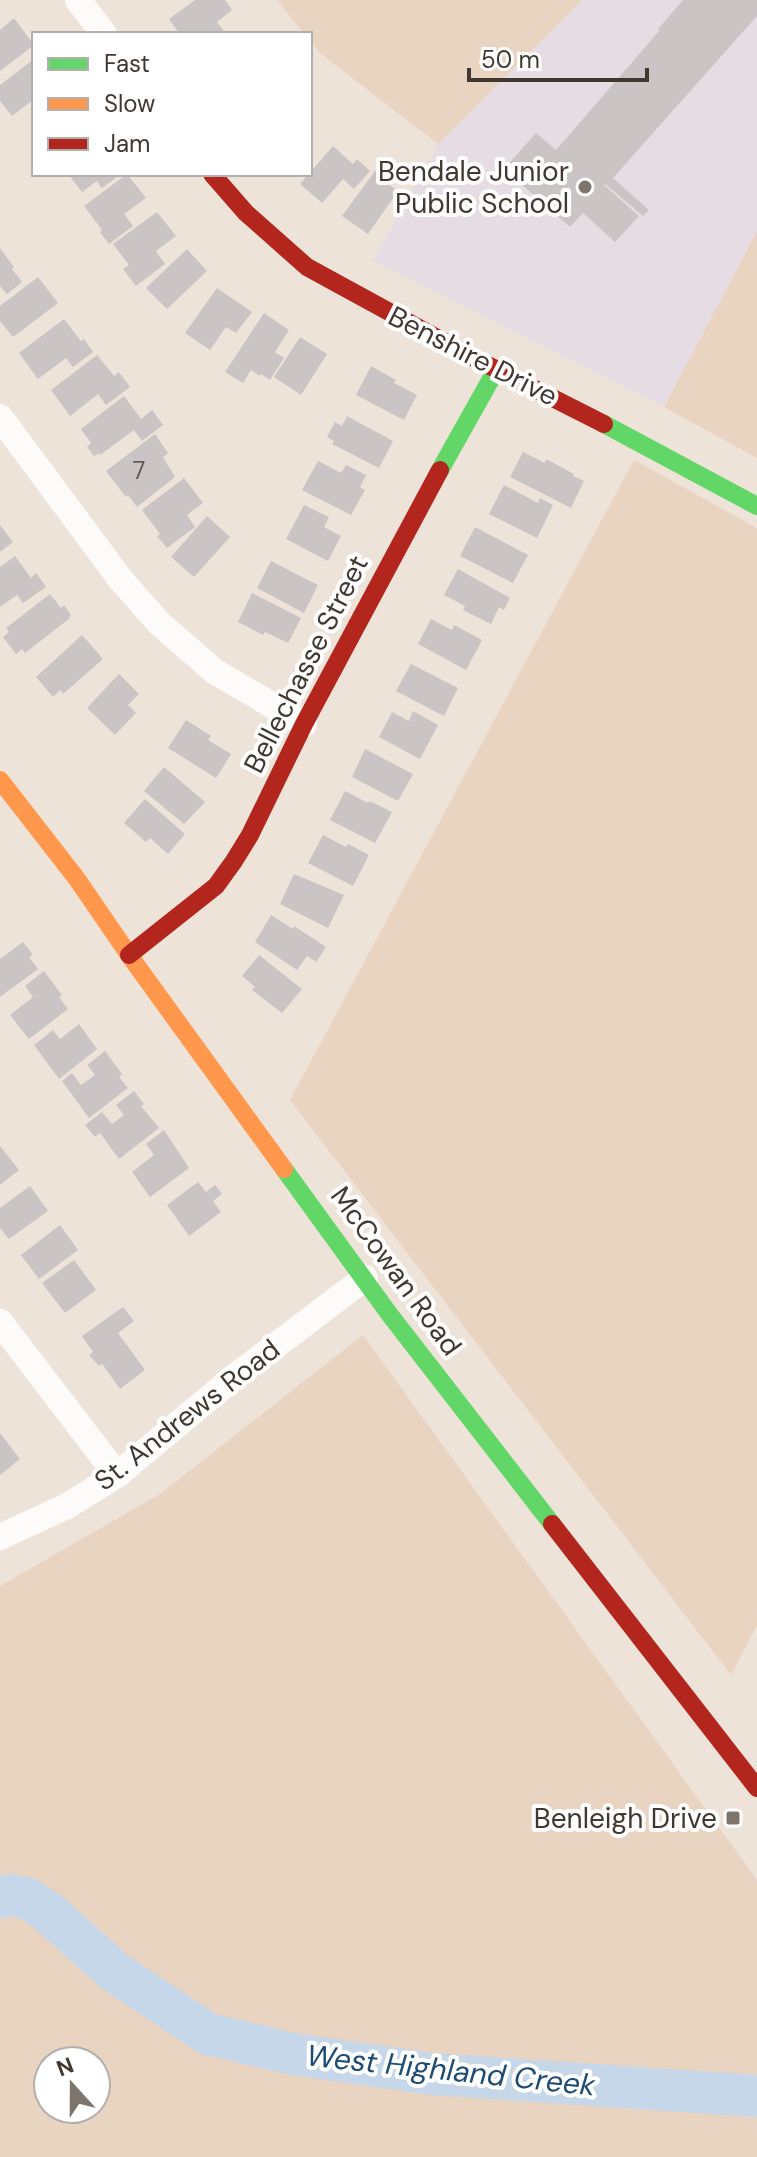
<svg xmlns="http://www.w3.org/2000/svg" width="757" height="2157" font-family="'DM Sans',sans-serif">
<rect width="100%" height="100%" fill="#eee3d9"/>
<polygon fill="#e6dde4" points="582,0 757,0 757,231 664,407 373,261 438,144"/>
<g fill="#e9d4c2" fill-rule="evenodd">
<polygon points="277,0 582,0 438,144 321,54 310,41 310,34 304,34"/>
<polygon points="757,231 757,458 664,407"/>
<polygon points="634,460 757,528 757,1625 731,1675 290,1100"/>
<path d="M363,1335L757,1880V2157H0V1586L160,1494ZM48,2061H96V2109H48Z"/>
</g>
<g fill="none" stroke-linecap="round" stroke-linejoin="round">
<polyline stroke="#c5d7e8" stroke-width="42" points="0,1897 11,1895 29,1899 48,1912 116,1973 208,2034 293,2054 432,2074 757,2096"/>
</g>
<g fill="#cbc4c4">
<polygon points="195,0 225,0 232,10 217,22 226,34 180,34 169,19"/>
<polygon points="683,0 757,0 757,16 613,178 649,210 643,216 605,184 604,185 639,216 615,242 583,213 570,227 504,169 536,133 556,150 660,30 658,29"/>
<polygon points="14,18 34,45 0,71 0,30"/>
<polygon points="34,59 34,99 12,116 0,101 0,85"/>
<polygon points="333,146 353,164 357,159 370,171 354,189 343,179 322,203 300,184"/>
<polygon points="378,167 384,172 380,178 398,191 368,234 342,216"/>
<polygon points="68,174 121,174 102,188 97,181 82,192"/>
<polygon points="127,174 146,198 124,214 133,226 109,244 100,232 102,230 84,206"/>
<polygon points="157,212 176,236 156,251 165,264 136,286 123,269 129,265 113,244"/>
<polygon points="0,248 14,267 12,269 22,282 7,294 0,286"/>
<polygon points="187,249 207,271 167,309 146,288"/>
<polygon points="38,277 58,303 13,337 0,321 0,306"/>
<polygon points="217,288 252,312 236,333 226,327 210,350 185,333"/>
<polygon points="264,313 289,330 275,352 284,358 270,380 261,374 260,376 251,370 243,383 225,372"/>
<polygon points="64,319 81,341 84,339 93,352 73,367 66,358 38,379 19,353"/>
<polygon points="300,337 327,354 301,395 274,377"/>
<polygon points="97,355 114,376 119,372 130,387 106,405 98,394 70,416 51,390"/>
<polygon points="371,366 396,380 394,383 417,395 404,420 356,395"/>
<polygon points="124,396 141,419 152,410 163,425 142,441 134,430 100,455 99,453 94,456 87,447 91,443 81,429"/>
<polygon points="347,416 393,441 379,468 332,444 334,441 327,437 335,422 342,426"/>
<polygon points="155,434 168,453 163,457 175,477 137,507 128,495 126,497 106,471"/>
<polygon points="523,452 545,463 546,459 574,474 573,476 584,481 571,508 510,477"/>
<polygon points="318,461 341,473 346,465 366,475 360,487 365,490 351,515 302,490"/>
<polygon points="184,478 203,503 187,515 195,527 167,548 157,536 160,534 142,510"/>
<polygon points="504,485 538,503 540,498 553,505 537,538 489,514"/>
<polygon points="304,505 329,517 324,527 341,536 328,561 286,539"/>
<polygon points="207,516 230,537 194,577 171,557"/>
<polygon points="0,525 13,542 0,552"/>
<polygon points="475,527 528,555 513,583 460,556"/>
<polygon points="15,556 31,578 36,573 46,587 23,603 17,595 0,607 0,567"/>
<polygon points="271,561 318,585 304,613 257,588"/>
<polygon points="458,569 510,598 504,610 499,607 491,624 463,610 465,606 444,595"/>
<polygon points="252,593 301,618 288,643 265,632 263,635 238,622"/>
<polygon points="50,594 61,608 64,605 71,615 69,617 70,618 25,653 22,649 16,654 3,637 9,632 6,628"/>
<polygon points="431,619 452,630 454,625 482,640 466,670 418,644"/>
<polygon points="82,635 103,659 63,694 60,690 53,697 36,677"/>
<polygon points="411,664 458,688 444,716 396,691"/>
<polygon points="119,674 139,694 128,705 136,713 115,735 87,708"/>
<polygon points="413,711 438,725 420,759 379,737 392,712 409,721"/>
<polygon points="186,720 211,736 208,740 231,754 216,778 168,748"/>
<polygon points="365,749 413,774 398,801 352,777"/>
<polygon points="164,767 205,802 184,824 144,791"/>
<polygon points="345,791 368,803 370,801 392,812 375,843 330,820"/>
<polygon points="145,799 185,834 168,854 150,838 146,842 124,823"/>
<polygon points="323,835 346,847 348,844 369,855 353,886 308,863"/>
<polygon points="294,874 344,895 328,928 280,904"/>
<polygon points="271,915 293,929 294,926 326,947 316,962 307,956 297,970 255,942"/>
<polygon points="23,942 33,955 29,957 38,969 0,997 0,959"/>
<polygon points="259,955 302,989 282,1013 252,990 255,987 242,976"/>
<polygon points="44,971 62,995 59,997 68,1009 29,1039 10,1015 33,997 25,986"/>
<polygon points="79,1024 97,1049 59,1079 34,1045 53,1030 60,1039"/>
<polygon points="105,1051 122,1074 119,1077 128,1088 89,1118 62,1081 72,1073 81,1085 95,1075 87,1065"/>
<polygon points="134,1091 144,1104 141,1106 159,1128 119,1159 100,1133 95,1137 85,1125 102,1112 112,1124 124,1115 116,1105"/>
<polygon points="164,1130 189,1168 150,1197 132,1172 154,1155 146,1144"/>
<polygon points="0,1146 19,1170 0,1185"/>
<polygon points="198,1182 206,1192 215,1185 222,1194 213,1201 221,1212 189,1236 167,1205"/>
<polygon points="30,1186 48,1211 9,1239 0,1228 0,1208"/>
<polygon points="60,1225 78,1250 39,1279 21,1255"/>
<polygon points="74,1260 96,1290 65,1313 42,1283"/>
<polygon points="123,1307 134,1321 118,1333 145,1370 120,1389 102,1364 99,1366 89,1355 93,1352 82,1336"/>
<polygon points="0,1433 20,1459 0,1475"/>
</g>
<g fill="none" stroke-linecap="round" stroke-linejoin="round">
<g stroke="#fcfbf9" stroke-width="26">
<polyline points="78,0 104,34"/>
<polyline points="0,417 121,580 159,623 214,671 304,724"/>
<polyline points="0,1322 117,1475"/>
<polyline points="0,1537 67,1506 117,1475 233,1378 365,1278"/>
</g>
<g stroke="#63d668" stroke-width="18">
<polyline points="604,424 757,506"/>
<polyline points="440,470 496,370"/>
<polyline points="284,1169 390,1315 552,1524"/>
</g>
<polyline stroke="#ff974d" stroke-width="18" points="0,780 77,879 129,955 284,1169"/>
<g stroke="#b3261e" stroke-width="18">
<polyline points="212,174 246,213 307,267 468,355 604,424"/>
<polyline points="129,955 216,886 234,861 250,835 304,724 440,470"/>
<polyline points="552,1524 757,1788"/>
</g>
</g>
<g fill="#7d746c" stroke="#fff" stroke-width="3">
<circle cx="585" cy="187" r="8"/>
<rect x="725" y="1810" width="16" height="16" rx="4"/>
</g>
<g text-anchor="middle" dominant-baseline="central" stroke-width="8" stroke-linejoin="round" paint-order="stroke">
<g font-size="24" fill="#635b56">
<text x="139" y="470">7</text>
</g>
<g font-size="28" fill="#403831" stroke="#fff" text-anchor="end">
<text x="569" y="171">Bendale Junior<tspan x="569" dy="32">Public School</tspan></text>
<text x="717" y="1818">Benleigh Drive</text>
</g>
<g font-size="28" fill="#403831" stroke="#fff">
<text transform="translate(473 356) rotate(27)">Benshire Drive</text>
<text transform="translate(306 664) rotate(-63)">Bellechasse Street</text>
<text transform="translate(396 1271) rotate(54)">McCowan Road</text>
<text transform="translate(187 1415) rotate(-38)">St. Andrews Road</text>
</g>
<g font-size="30" font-style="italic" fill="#1e4c72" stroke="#fff">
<text transform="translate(451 2070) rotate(6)">West Highland Creek</text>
</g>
</g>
<rect x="32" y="32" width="280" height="144" fill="#ffffff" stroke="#b3afad" stroke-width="2"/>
<rect x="48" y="58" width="40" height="12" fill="#63d668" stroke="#b3afad" stroke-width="2"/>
<text x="104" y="72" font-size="24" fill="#403831">Fast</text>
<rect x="48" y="98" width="40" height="12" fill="#ff974d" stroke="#b3afad" stroke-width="2"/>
<text x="104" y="112" font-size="24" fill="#403831">Slow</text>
<rect x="48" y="138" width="40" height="12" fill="#b3261e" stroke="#b3afad" stroke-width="2"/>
<text x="104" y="152" font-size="24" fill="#403831">Jam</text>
<g transform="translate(72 2085) rotate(339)"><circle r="38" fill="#ffffff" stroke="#b3afad" stroke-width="2"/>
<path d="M0-6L14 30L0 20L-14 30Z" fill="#7d746c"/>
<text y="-12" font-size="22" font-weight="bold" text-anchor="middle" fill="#403831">N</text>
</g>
<path d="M469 68v12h178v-12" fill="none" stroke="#403831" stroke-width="4"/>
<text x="481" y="68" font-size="24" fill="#403831" stroke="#ffffff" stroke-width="6" paint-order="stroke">50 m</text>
</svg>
